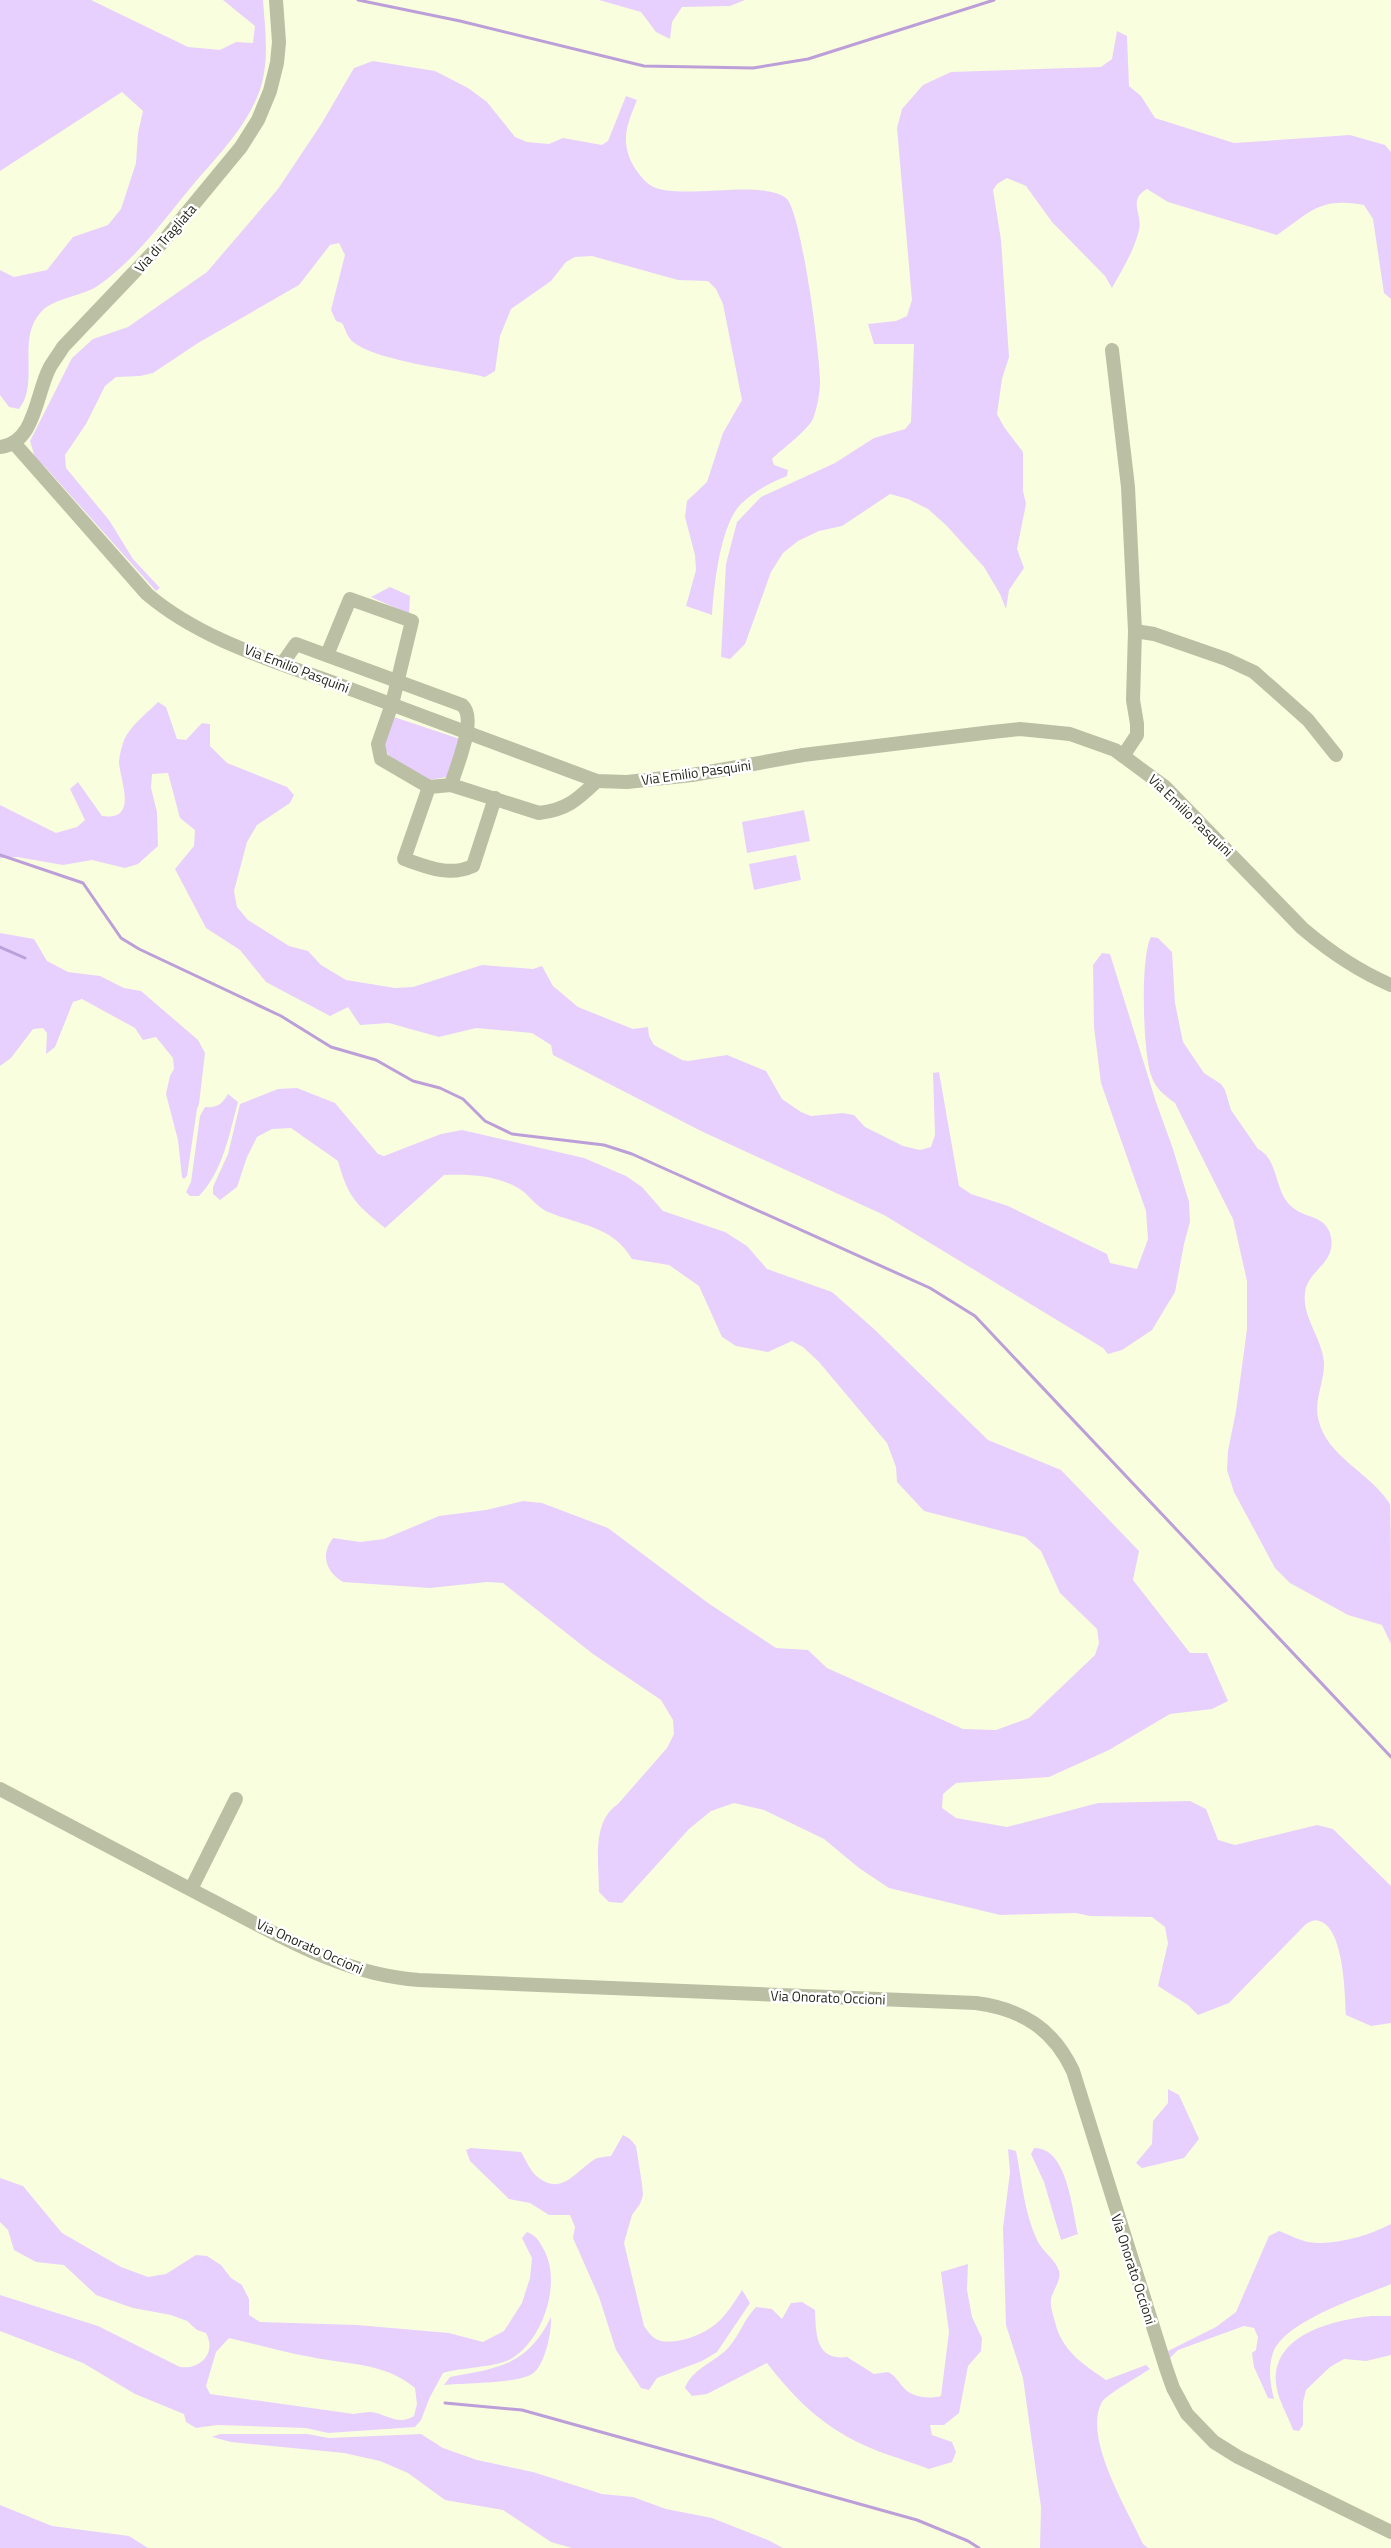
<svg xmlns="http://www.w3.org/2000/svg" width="1391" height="2548" font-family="'Titillium Web',sans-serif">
<rect width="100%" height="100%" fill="#f9fedf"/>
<g fill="#e7d0fd" fill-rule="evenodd">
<path d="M0,0H91L188,47L220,50L236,42L253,43L255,26L223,0H263C265,28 269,56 262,83C251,123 218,155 192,186C163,221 136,259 99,285C84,296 53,298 41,312C16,339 40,382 19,409L9,407L0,395V270L14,277L47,270L73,237L108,225L121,209L136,163L138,133L143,111L122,92L0,171Z"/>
<polygon points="599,0 745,0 730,6 682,7 672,22 670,39 656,32 641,12"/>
<path d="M1117,31L1127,36L1129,86L1141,96L1155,118L1234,143L1350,135L1385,145L1391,152V299L1384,293L1373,219L1364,205C1319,197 1311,212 1277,235L1168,202L1147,189C1127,200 1143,214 1139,230C1134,251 1122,270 1112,288L1105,276L1052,222L1026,186L1007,178L997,184L993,190L1001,240L1009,357L1002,379L997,414L1004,427L1023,452V491L1026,504L1017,549L1024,568L1009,590L1006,609L1000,594L984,567L946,525L928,509L908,499L890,494L842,526L819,531L798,541L783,553L771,572L745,644L730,659L721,657L726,564L737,522L761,497L835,463L874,438L905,429L911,422L914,344H874L868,324L896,321L907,316L912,300L897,128L902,109L923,85L951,72L1101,67L1112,59Z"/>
<path d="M373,61L435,71L468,88L487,102L515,137L527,142L549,144L563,138L602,145L608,141L626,96L637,100C627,125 620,140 633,165C637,172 643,180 650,185C670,199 737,185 766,191C773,192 782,194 787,199C802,217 820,354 820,382C820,394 817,408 813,419C807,431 782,449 772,459L774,465L788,470L787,476C770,483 754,491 741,504C720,525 714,586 712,615L686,606L696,570L695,555L685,517L687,501L707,482L723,433L742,400L723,304L716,289L708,281L678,280L592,256L575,257L566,262L551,281L511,309L500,336L495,371L485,377C454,369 372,361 351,340C347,336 345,328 342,323L336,321L331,310L345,255L339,243L330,245L299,285L198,343L153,373L140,376L116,377L105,386L86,424L65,455L66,468L109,520L133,559L160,588L156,591L46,468L35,458L30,441L72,358L93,339L128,327L207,272L278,189L322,123L354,68Z"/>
<polygon points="390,587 410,596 409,614 371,597"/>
<path d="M158,702L166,707L177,739L186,740L202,723L210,724V746L227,763L287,787L294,795L290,803L257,825L247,842L234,891L237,907L248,920L289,946L308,951L321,965L346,980L395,988L413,987L482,965L533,969L542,966L553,986L578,1007L633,1029L648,1027L649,1036L654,1045L682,1060L688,1061L727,1055L766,1071L782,1099L801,1112L811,1116L843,1113L854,1115L865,1127L903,1146L920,1150L931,1147L935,1135L933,1073L939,1072L959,1186L971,1194L1008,1206L1107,1254L1110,1263L1137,1269L1148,1239L1146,1211L1101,1083L1094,1027L1093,965L1102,953L1110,954L1156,1102L1173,1149L1189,1202L1190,1222L1184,1244L1175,1292L1152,1330L1122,1350L1108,1354L1103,1348L884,1215L701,1131L553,1055L551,1045L532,1033L476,1028L439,1037L389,1023L360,1025L348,1007L330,1016L266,982L240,950L206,928L175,869L194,846L195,830L180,818L168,773L152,774L151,788L157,812L158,846L138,864L125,868L92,860L63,865L17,857L0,858V805L56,833L77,827L85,820L70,789L78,782L102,816C138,821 121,783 119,763C119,756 122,746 124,740C131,725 146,714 158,702Z"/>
<polygon points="391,716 460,739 447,777 429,780 389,756 384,747"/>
<polygon points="804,810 810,841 747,853 742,822"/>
<polygon points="796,855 801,880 754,890 749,864"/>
<polygon points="0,933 34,939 47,961 68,972 100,976 124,988 141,991 198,1040 205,1053 199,1104 197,1109 187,1176 184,1179 182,1177 178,1140 166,1094 170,1076 174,1069 173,1058 156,1037 143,1040 135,1028 82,999 73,1002 55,1047 46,1054 47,1033 43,1028 33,1029 11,1058 0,1066"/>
<path d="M1151,937L1158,938L1172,952L1175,1003L1183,1042L1204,1073L1221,1084L1225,1090L1231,1110L1258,1149C1279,1159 1274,1191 1291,1206C1304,1219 1323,1214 1330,1233C1339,1264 1307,1269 1305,1293C1302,1317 1322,1338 1324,1362C1325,1381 1314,1399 1318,1418C1326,1457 1370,1472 1390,1504C1391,1511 1391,1626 1391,1644L1382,1625L1348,1615L1290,1583L1275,1568L1234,1492L1227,1470L1228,1451L1236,1411L1247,1329V1281L1233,1219L1175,1103C1164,1095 1155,1088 1151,1075C1143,1052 1140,957 1151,937Z"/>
<path d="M297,1088L335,1103L378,1154L384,1156L441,1134L462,1130L584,1158L626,1176L642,1187L663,1211L725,1232L747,1246L767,1269L832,1292L874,1329L988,1440L1061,1470L1139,1551L1133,1580L1190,1653H1207L1228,1701L1212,1709L1170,1714L1109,1750L1049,1777L956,1783L943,1794L942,1808L956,1818L1007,1827L1098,1803L1190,1801L1206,1809L1218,1840L1235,1845L1317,1825L1333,1829L1391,1886V2023L1371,2026L1346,2015C1345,1995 1344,1927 1319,1921C1314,1919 1309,1922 1305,1925L1229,2003L1198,2015L1188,2005L1158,1986L1168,1943L1165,1927L1152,1917L1090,1916L1076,1913L1000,1915L889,1888L859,1868L824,1839L764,1810L734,1803L711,1811L689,1829L622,1903L609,1902L599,1892C599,1863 591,1822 618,1804L667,1748L674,1734L673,1720L661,1700L593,1654L503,1583L487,1582L430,1588L343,1582C326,1572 320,1555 333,1538L360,1542L384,1539L439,1516L486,1510L523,1501L542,1503L608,1528L708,1603L776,1648L808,1650L827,1668L963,1729L996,1730L1029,1718L1095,1655L1099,1643L1097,1629L1060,1593L1041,1551L1025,1537L924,1511L897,1482L896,1467L887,1443L819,1362L803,1347L792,1341L768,1352L736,1346L722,1337L699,1286L669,1265L632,1259C613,1226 579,1225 548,1212C536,1207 529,1194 518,1188C496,1175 469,1174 444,1175L385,1228C357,1205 348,1198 338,1161L291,1128L272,1129L257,1137L247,1157L237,1187L220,1200L213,1194V1187L228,1154L240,1104L278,1089Z"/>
<path d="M228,1094L238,1102C229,1135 223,1171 199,1196H190L186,1192L191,1182L200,1116L205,1107C218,1108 222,1104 228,1094Z"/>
<polygon points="1168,2089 1179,2095 1199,2139 1184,2158 1142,2168 1136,2163 1152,2144 1153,2121 1168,2103"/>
<path d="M623,2135L630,2139L636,2146L642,2184L643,2195L640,2204L632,2215L624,2243L644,2326C648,2332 653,2339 661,2341C680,2344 705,2334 718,2322C728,2313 735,2301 742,2290L750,2303L717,2352L702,2361L657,2378L649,2390L641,2388L616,2350L599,2297L573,2238L575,2227L570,2215H549L530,2203L509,2199L470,2161L466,2150L471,2148L521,2152C526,2160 531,2173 539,2178C562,2196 577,2170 595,2159C599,2157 606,2157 611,2156Z"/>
<path d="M1034,2148C1067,2147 1072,2208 1078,2234L1061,2240L1044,2182L1031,2154Z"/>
<path d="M1008,2149L1016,2151C1022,2181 1024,2212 1037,2240C1042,2251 1056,2260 1059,2271C1062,2279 1053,2290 1051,2299C1050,2307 1053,2314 1055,2322C1062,2351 1083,2364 1106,2380L1146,2365L1150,2369C1141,2375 1106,2395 1102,2402C1082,2437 1128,2511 1143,2544L1148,2548H1040L1041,2507L1023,2378L1006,2325L1003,2228L1010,2172Z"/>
<path d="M0,2178L23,2186L62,2233L121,2267L148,2277L166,2274L196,2255L207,2256L221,2265L231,2278L242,2285L249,2299V2315L260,2322L357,2325L449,2333L483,2342L504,2331L522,2303L530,2278L532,2258L522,2238L527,2232C537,2236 539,2241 544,2250C562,2283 543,2340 511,2359C493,2368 463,2367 443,2373L430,2397L421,2420L415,2427L328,2433L306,2428L217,2425L196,2428L186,2422L184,2414L135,2394L83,2363L0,2331V2295L98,2326L180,2367C200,2370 217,2353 206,2333L197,2330L187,2321L171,2315L133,2308L96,2295L64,2265L36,2262L14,2250L8,2230L0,2222ZM229,2338C256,2344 283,2352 311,2357C348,2365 384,2362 415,2388L417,2404L414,2416C398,2426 387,2414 371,2412C365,2412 359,2413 354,2414L210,2394L206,2386L216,2352Z"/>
<path d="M1391,2224V2284C1361,2297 1284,2321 1273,2353C1268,2367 1270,2384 1274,2399L1268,2398L1254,2367L1252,2353L1256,2350L1258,2337L1254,2328L1244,2326L1178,2350L1170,2358L1168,2351L1216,2327L1236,2312L1269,2236L1279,2231C1288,2234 1298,2240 1308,2242C1334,2246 1368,2236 1391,2224Z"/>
<path d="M968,2264L967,2290L972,2317L982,2338L981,2351L968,2366L959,2413L944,2425H930L932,2435L952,2442L956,2452L952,2462L929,2469C903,2459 871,2451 846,2436C814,2418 789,2392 767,2363L707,2394L692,2396L685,2388C691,2371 711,2363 724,2352C738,2340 743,2320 756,2307L772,2309L782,2319L791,2303L802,2302L815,2310C816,2333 815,2361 847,2357L874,2374L888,2372C896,2376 898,2382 904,2388C913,2398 930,2399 941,2396L949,2332L941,2272Z"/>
<path d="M1371,2316H1391V2355L1366,2361L1344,2359L1330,2367L1306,2390L1303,2402V2425L1299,2431L1293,2430C1288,2416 1277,2398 1276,2383C1272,2334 1334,2320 1371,2316Z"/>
<path d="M551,2317C552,2331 545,2366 532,2374C515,2384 465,2383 444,2385L450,2377C498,2368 527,2366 551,2317Z"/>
<polygon points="220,2434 307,2434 329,2438 421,2434 443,2448 477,2460 533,2472 602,2494 633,2497 666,2509 712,2518 768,2540 783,2548 572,2548 551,2542 503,2510 445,2500 408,2473 380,2461 344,2453 231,2442 212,2437"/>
<polygon points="0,2505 52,2526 129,2536 148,2548 0,2548"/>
</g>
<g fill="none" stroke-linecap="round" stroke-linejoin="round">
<g stroke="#bc9fd8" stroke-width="3">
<polyline points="358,0 460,21 644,66 753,68 808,59 994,0"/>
<polyline points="0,855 83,883 121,938 139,949 281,1016 331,1047 376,1060 413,1081 440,1088 463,1099 485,1121 512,1134 604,1145 632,1154 930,1288 975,1316 1391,1757"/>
<polyline points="0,947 25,958"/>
<polyline points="445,2403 522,2410 917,2520 968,2541 979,2548"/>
</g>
<g stroke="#bbbfa3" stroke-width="14">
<polyline points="1112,350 1128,487 1135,631 1133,700 1137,724 1137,735 1123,756"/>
<path d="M14,443L147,594C202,641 278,662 345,687C429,718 513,750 597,781L627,782L692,775L803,755L992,732L1020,729L1070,734L1115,750L1165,787L1302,928C1329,951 1358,971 1391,985"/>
<path d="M0,447C36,443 36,392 50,367C54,360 59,354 63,347L161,244L241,147L258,120L270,91L277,63L279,42L276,0"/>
<polyline points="1135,631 1154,634 1226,659 1254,672 1308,720 1336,755"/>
<polyline points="327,655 350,599 412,621 392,704 378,744 381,759 429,787 451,785"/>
<path d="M282,664L296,644L462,705C478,718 456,767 451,785L539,813C567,810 578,799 597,781"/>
<path d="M429,787L404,859C427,867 449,877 473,866L495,798"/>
<path d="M0,1789C68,1825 137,1861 205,1897C273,1932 341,1975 419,1980L976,2003C1021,2009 1053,2028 1073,2071L1166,2368L1173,2388L1187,2414L1214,2442L1238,2457L1391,2532"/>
<polyline points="191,1889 236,1799"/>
</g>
</g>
<g text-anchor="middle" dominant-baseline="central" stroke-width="5" stroke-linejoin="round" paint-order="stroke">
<g font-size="14" fill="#1f2115" stroke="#fff">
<text transform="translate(165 238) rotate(-49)">Via di Tragliata</text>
<text transform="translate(297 668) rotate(21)">Via Emilio Pasquini</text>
<text transform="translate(696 772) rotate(-8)">Via Emilio Pasquini</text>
<text transform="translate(1191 815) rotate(44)">Via Emilio Pasquini</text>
<text transform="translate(310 1946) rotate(24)">Via Onorato Occioni</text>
<text transform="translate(828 1997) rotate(2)">Via Onorato Occioni</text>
<text transform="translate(1134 2269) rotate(72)">Via Onorato Occioni</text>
</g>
</g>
</svg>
